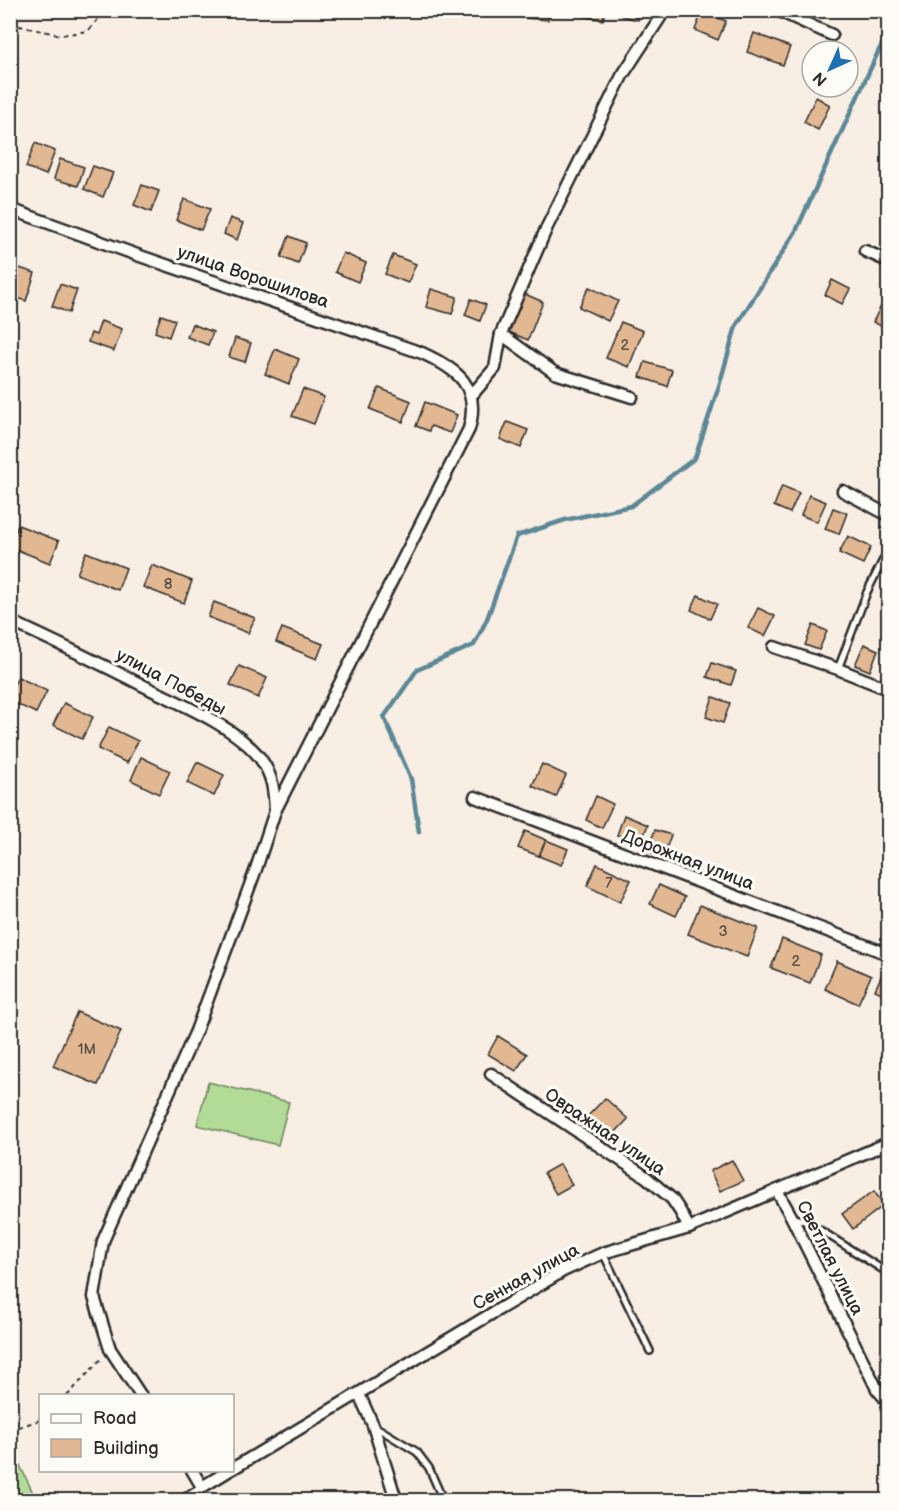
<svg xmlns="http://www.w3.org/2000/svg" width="899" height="1511" font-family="'Balsamiq Sans',sans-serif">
<rect width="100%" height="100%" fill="#f8eee3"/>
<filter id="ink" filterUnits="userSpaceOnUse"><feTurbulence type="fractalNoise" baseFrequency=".0167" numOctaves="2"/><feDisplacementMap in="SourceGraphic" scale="12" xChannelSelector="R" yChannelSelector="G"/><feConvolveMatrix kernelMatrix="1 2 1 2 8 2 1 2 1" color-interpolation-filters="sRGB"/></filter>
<g filter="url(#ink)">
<g fill="#b2db97" stroke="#6e8361" stroke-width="1.5">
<polygon points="208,1082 289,1102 278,1145 197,1125"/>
<polygon points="11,1458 18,1461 36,1499 33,1500 11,1500"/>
</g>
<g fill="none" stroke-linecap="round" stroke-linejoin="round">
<polyline stroke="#5c8796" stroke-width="4.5" points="419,832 411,779 384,717 417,670 474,645 487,619 517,536 565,520 631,506 695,458 719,386 736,326 796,231 879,50 888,35"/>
</g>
<g fill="#e2b892" stroke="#2b2b2b" stroke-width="1.5">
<polygon points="526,10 549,10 548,20 525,18"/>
<polygon points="586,10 605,10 603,20 585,17"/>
<polygon points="623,10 640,10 638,20 622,16"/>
<polygon points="702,12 726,21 718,40 695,30"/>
<polygon points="754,33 790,47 783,65 747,52"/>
<polygon points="816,97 830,105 818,130 804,122"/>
<polygon points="35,143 55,151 46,175 26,167"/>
<polygon points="60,159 84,167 78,186 54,179"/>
<polygon points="93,166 113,173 103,197 84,189"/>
<polygon points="142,185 159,191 151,212 134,205"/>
<polygon points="184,199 210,209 201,230 176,220"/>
<polygon points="230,218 243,223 237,240 224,234"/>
<polygon points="289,236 306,243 298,264 281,257"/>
<polygon points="343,253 366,263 358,282 335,272"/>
<polygon points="393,255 416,264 408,283 385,274"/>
<polygon points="10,265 35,273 26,301 11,296 14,285 10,284"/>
<polygon points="832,280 850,289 842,304 825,295"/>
<polygon points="60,284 77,290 69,313 52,306"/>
<polygon points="589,287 618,301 608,321 579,307"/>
<polygon points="431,289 457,297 452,314 426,307"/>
<polygon points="525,294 543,302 528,340 509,332"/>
<polygon points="471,299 486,305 480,321 465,315"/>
<polygon points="883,302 888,305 888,325 887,329 873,322"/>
<polygon points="161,315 175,320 169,337 155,332"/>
<polygon points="101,321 122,329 114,351 88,342 91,333 96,335"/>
<polygon points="621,322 643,331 629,367 606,358"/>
<polygon points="192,324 213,332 208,345 187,337"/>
<polygon points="235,338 251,343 245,362 229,357"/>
<polygon points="275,349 299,359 289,384 265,374"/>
<polygon points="645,362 672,370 667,386 640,377"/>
<polygon points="379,388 411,401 403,422 370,409"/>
<polygon points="303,389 324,397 314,424 292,416"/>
<polygon points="425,402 457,415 450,433 431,426 429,431 416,426"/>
<polygon points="507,422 528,430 521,448 500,439"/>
<polygon points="782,486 799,493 790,513 774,506"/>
<polygon points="809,495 826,502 817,522 801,515"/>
<polygon points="833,508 847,513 839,534 825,529"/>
<polygon points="18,525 59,541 50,563 10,547"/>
<polygon points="848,536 871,547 863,564 839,553"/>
<polygon points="86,552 126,568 118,590 77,574"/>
<polygon points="152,565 192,581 184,603 143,587"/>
<polygon points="698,595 717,604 710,619 691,610"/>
<polygon points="214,602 255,618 248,633 208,617"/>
<polygon points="758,608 775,616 765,636 748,628"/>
<polygon points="813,625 827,631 819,650 805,645"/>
<polygon points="282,628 323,644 317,659 276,642"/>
<polygon points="864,644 878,650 870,671 855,665"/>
<polygon points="712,663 736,671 731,685 707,677"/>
<polygon points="239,666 267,678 258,698 230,685"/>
<polygon points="18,677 47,691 36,713 10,701 10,692"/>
<polygon points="713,697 730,703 723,723 706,717"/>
<polygon points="64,703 93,717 82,739 53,725"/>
<polygon points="109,727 138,741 127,763 98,749"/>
<polygon points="141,757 170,771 159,794 131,780"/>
<polygon points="197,762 224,775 214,796 187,783"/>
<polygon points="542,764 566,775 556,797 532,786"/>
<polygon points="596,796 613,804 602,828 586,820"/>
<polygon points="624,815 648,825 640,844 617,835"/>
<polygon points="655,830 671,835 663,857 647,851"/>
<polygon points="525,831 546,840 539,856 518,848"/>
<polygon points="546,840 568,849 561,865 539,856"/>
<polygon points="597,864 631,880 620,902 587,886"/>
<polygon points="659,885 685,897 676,916 650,904"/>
<polygon points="700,905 758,928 747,957 688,934"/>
<polygon points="782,939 821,955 810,983 771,968"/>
<polygon points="837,961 871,976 858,1004 825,989"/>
<polygon points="884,970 888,972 888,996 875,990"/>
<polygon points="77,1012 121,1031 98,1085 53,1066"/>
<polygon points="498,1036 527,1054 516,1071 488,1054"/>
<polygon points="605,1098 628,1119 611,1137 588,1116"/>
<polygon points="732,1160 743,1181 720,1191 710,1171"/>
<polygon points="560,1164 572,1185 556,1194 544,1173"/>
<polygon points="874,1191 884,1205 853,1229 842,1214"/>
</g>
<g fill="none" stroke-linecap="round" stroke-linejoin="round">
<defs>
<g id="lane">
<polyline points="838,669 867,592 888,550"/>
<polyline points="793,1217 809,1223 828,1235 888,1273"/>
<polyline points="603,1253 650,1351"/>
<polyline points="376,1427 417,1452 429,1468 443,1500"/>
<polyline points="180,1500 202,1487"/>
</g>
<g id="street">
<polyline points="777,10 832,35"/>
<path d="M10,209L140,256L422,353C457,369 481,386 469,429L275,811L256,869L196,1031L103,1241L94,1297L110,1349L141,1396"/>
<polyline points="865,251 888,261"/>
<polyline points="501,334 555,373 632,397"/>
<polyline points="471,396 495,368 501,334 547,227 622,76 665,10"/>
<polyline points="843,491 888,515"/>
<path d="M10,621C58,643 105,666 152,690C185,706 237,728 260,758C273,776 274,790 275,811"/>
<polyline points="774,647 838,669 888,689"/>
<polyline points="475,797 888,954"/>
<polyline points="491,1074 646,1177 672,1199 680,1211 689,1228"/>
<polyline points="777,1191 791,1216 877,1389 888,1402"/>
<polyline points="359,1394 373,1425 396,1500"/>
<polyline points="232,1469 563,1271 603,1253 689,1228 888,1143"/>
<polyline points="192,1470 202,1487 230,1470"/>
</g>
</defs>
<use href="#lane" stroke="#2b2b2b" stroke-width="10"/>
<use href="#street" stroke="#2b2b2b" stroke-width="15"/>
<g stroke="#2b2b2b" stroke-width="2" stroke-dasharray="4.5 4.5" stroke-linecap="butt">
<polyline points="10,24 61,35 88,31 106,10"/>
<polyline points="67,1396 102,1358"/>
<polyline points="10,1430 40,1420"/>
</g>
<use href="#lane" stroke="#fdfcf7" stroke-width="5"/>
<use href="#street" stroke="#fdfcf7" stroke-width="10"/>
</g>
</g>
<g text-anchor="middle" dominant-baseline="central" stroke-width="6" stroke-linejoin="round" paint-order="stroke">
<g font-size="15" fill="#594e45">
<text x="625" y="345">2</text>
<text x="168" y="584">8</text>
<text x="609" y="883">7</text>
<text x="723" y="931">3</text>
<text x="796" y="961">2</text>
<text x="87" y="1049">1М</text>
</g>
<g font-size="18" fill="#2b2b2b" stroke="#fdfcf7">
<text transform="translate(253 277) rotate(19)">улица Ворошилова</text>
<text transform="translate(171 682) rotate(28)">улица Победы</text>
<text transform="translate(688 860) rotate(21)">Дорожная улица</text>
<text transform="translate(605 1132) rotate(34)">Овражная улица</text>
<text transform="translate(830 1258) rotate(63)">Светлая улица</text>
<text transform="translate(526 1277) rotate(-29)">Сенная улица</text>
</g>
</g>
<rect width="899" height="1511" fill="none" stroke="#fdfcf7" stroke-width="36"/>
<rect x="18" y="18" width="863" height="1475" fill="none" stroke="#2b2b2b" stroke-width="2" filter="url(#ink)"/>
<rect x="39" y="1394" width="195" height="78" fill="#fdfcf7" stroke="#a9a8a5" stroke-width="1.5"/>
<rect x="51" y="1414" width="30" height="9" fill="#fdfcf7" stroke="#a9a8a5" stroke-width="1.5"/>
<text x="93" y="1424" font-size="18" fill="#2b2b2b">Road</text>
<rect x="51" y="1439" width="30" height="18" fill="#e2b892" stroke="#a9a8a5" stroke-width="1.5"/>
<text x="93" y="1454" font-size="18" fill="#2b2b2b">Building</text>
<g transform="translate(830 69) rotate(225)"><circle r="28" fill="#fdfcf7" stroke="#a9a8a5" stroke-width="1.5"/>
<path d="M0-4.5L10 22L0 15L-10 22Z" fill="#1f6fb2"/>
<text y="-9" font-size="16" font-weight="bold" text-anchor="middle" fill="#2b2b2b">N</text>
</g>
</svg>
